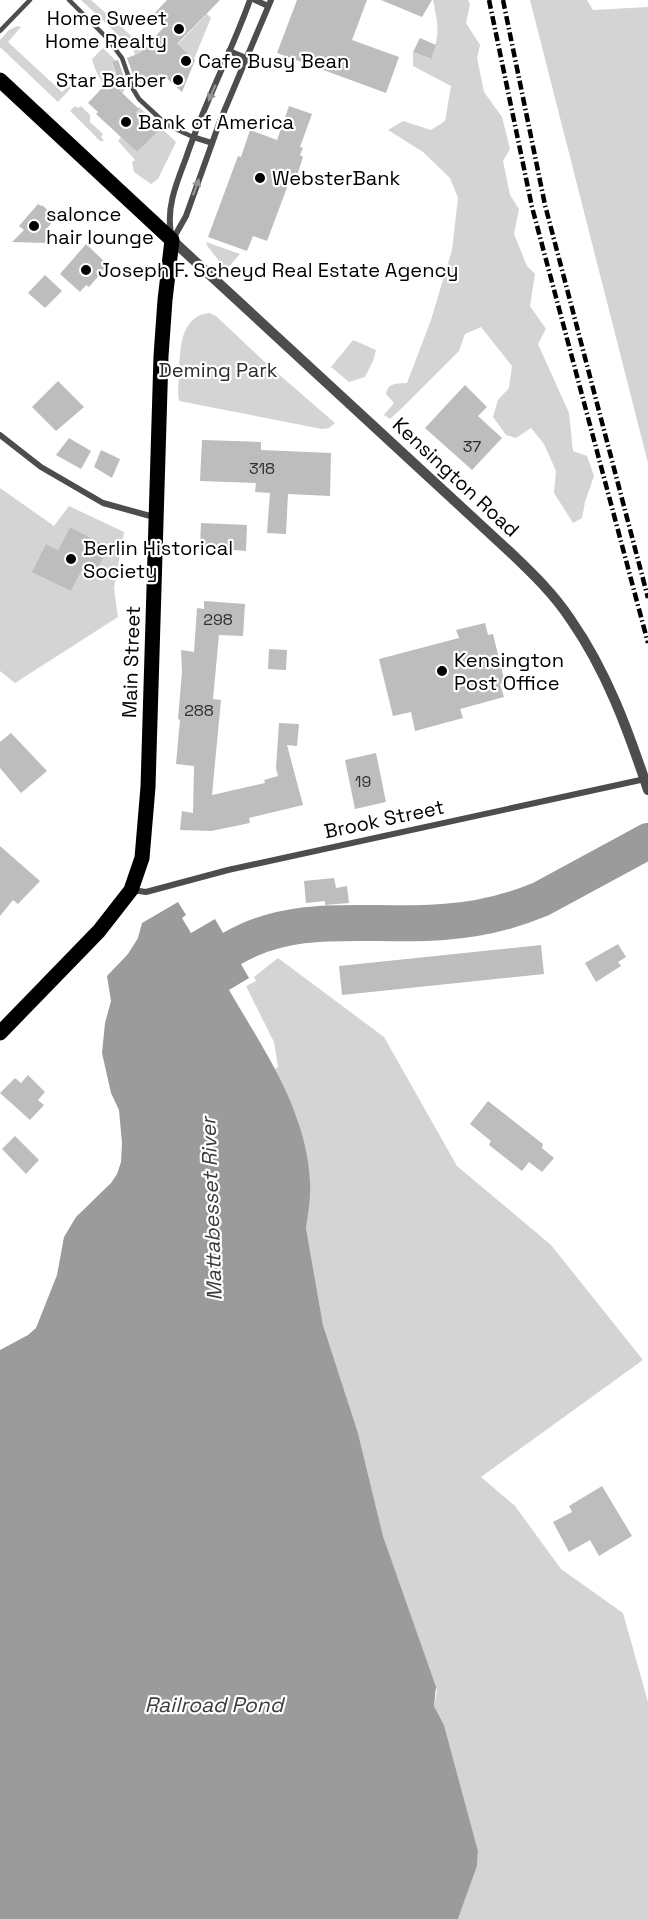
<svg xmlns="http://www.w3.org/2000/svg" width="648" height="1919" font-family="'Space Grotesk',sans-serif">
<rect width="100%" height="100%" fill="#fff"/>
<g fill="#d4d4d4" fill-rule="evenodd">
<polygon points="81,0 91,0 145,48 159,71 146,85 143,85 139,82 144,80 133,49"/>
<path d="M433,0H468L470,4L466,23L480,45L477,58L484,92L502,117L510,149L503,161L510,195L519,209L514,234L527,266L535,274L530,306L546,329L538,344L569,413L573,451L587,456L594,476L585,502L582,518L573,523L554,493L556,471L544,444L531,428L516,438L506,435L493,417L498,400L509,388L512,366L481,327L465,334L459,351L403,407L390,419L384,415L394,403L386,394C388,382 397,384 407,383L431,320L452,250L458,198L450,178L423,152L388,130L403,121L431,130L445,121L451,86L413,66V52L430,59C441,34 438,26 433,0Z"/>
<polygon points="530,0 587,0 593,10 648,7 648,463"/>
<polygon points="205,12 211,18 194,59 177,45 205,16"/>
<polygon points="17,26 21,27 8,42 62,92 72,82 72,87 58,102 0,47 0,40 9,30"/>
<path d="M103,48L116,61L112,63L121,88H124V91L119,97C104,90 96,74 92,59Z"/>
<polygon points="75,106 78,108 81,106 90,115 90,122 103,134 101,137 104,141 100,141 70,111"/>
<polygon points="139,107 176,142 158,179 151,184 134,172 132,162 135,160 118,141 121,137 137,152 156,132 136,112"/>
<polygon points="206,242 240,254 226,270 208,247"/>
<path d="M209,313L216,316L268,365L335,423L329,428L322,429L179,401C177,392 179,382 179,372C180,350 180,316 209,313Z"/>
<polygon points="353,340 376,350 373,361 365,377 349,382 331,367"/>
<path d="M0,488L54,526L69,506L124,532L114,588L118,617L15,683L0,671ZM70,527L109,547L95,574L83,568L71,591L46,544L58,550Z"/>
<polygon points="278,958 384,1037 457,1166 551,1245 643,1360 481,1477 515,1506 561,1569 623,1613 648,1702 648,1919 458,1919 477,1866 478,1851 444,1725 434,1706 437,1691 383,1536 358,1433 323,1325 306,1228 310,1187 305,1148 297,1118 275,1069 278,1067 274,1042 246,986 256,981 254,977"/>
</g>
<path fill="#9b9b9b" d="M178,902L186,915L182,918L191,933L215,919L249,978L229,990C264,1050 307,1111 310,1182C311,1198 308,1213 306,1228L323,1325L358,1433L383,1536L436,1687L434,1706L444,1725L478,1851L477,1866L458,1919H0V1350L28,1335L36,1328L57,1275L64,1237L76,1217L111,1183L117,1174L121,1162L122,1143L119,1110L111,1093L102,1053L105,1023L111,1001L107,976L128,954L138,938L142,923Z"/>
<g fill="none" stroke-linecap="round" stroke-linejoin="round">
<path stroke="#9b9b9b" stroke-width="36" d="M197,982C205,966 218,957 233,948C298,910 372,928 443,922C477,920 510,912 541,899L648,841"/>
</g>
<g fill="#bdbdbd">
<polygon points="167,0 220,0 177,44 195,60 182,92 162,74 136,83 127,58 140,53 164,27 152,16"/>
<polygon points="297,0 367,0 352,40 399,57 386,93 277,53"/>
<polygon points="381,0 432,0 422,17"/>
<polygon points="420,38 436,45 431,59 413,52"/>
<polygon points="118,60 127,86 119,90 139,109 136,112 157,132 137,152 96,114 98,112 88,103 116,73 112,62"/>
<polygon points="289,106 312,114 300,147 303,148 300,155 303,157 296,179 291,177 267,241 253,236 247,251 208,237 238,156 241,157 250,130 277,140"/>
<polygon points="38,204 41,206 42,205 56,218 48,227 52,235 45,243 12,242 24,230 19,226"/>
<polygon points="86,244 108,265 89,287 86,285 80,292 60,274"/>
<polygon points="45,275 62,291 45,308 28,293"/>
<polygon points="58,381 84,407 56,431 32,407"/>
<polygon points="465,385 487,407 478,416 502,438 472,470 425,428"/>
<polygon points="69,438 91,451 81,469 56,455"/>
<polygon points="202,440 261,442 261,450 331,453 330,496 288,494 286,534 267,533 270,493 255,492 256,483 200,481"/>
<polygon points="101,450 120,459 112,478 94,467"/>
<polygon points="201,523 247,525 246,551 200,547"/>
<polygon points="70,527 109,547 95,574 83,568 71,591 32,572 46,544 58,550"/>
<polygon points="204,601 245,604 243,636 219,635 213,699 221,700 212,795 265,783 264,780 278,776 276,768 279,723 299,724 297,746 287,745 303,805 249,818 250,823 211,831 180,830 182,811 193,813 194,766 176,764 180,720 178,719 182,672 181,650 194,652 197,608 204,609"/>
<polygon points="485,623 488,635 493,634 505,683 500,684 504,697 460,709 463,718 415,731 411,712 393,716 379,659 459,638 456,630"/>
<polygon points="269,649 287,650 286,670 268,669"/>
<polygon points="11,733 47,771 21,793 0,768 0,742"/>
<polygon points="376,753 386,802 355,809 345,760"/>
<polygon points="0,846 40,881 18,904 13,900 0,916"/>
<polygon points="334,878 336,888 347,886 349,903 325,905 325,901 306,903 304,881"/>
<polygon points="618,944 626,957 618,962 621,966 596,982 585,963"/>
<polygon points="541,945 544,974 342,995 339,966"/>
<polygon points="28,1075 45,1092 38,1100 44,1105 30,1120 0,1093 15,1078 21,1083"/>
<polygon points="488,1101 543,1144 542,1148 554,1158 542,1172 529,1162 522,1171 489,1145 491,1141 470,1124"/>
<polygon points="15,1136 39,1160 26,1174 2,1149"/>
<polygon points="602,1486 632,1536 599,1556 590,1540 569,1552 553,1522 572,1512 569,1506"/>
</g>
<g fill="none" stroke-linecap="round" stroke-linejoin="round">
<g stroke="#4d4d4d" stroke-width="4.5">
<polyline points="69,0 107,38 122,58 133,89 139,99 167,125 193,137"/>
<polyline points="0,31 30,0"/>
</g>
<g stroke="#4d4d4d" stroke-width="6">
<polyline points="255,0 268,6"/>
<polyline points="229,51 246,58"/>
<polyline points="193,137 212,143"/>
<path d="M171,233C166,207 177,182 186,158C204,104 231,53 250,0"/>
<polyline points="173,239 186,216 220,121 271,0"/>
<polyline points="0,435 41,467 103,503 154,517"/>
<polyline points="132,890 146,892 228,870 645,779"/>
</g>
<path stroke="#4d4d4d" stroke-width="10" d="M172,240L510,552C532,573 554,594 571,620C607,672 628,730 648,790"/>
<polyline stroke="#000" stroke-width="15" points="0,80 172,240 165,300 161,356 148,787 142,858 131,890 99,931 0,1033"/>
<g stroke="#000" stroke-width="4.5" stroke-dasharray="9 3 1.5 3" stroke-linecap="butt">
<polyline points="489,0 532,207 648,643"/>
<polyline points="503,0 545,205 648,598"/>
</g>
</g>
<defs><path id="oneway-solid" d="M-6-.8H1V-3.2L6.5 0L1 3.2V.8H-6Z" transform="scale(1.5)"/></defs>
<g fill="#949494">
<use href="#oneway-solid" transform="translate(212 93) rotate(113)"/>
<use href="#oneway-solid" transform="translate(196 187) rotate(-70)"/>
</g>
<g fill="#000" stroke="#fff" stroke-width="2">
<circle cx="179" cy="29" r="6"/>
<circle cx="186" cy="61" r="6"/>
<circle cx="178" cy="80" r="6"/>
<circle cx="126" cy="122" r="6"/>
<circle cx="260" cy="178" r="6"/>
<circle cx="34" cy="226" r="6"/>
<circle cx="86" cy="270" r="6"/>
<circle cx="71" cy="559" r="6"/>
<circle cx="442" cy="671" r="6"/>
</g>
<g text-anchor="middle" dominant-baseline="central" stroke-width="4.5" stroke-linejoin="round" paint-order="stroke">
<g font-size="16" fill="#2f2f2f">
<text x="472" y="446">37</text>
<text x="262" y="468">318</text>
<text x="218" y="619">298</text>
<text x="199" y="710">288</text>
<text x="363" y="781">19</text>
</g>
<g font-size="20" fill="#000" stroke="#fff" text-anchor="start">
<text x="167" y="18" text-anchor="end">Home Sweet<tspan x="167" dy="23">Home Realty</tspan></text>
<text x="198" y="61">Cafe Busy Bean</text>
<text x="166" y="80" text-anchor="end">Star Barber</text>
<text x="138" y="122">Bank of America</text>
<text x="272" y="178">WebsterBank</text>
<text x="46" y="214">salonce<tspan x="46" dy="23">hair lounge</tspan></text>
<text x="98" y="270">Joseph F. Scheyd Real Estate Agency</text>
<text x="83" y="548">Berlin Historical<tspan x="83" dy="23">Society</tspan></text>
<text x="454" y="660">Kensington<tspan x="454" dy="23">Post Office</tspan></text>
</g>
<g font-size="20" fill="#2b2b2b" stroke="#fff">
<text x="218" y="370">Deming Park</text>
</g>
<g font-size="20" fill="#000" stroke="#fff">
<text transform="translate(456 477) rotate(43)">Kensington Road</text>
<text transform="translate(131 662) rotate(-88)">Main Street</text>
<text transform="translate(384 819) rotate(-12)">Brook Street</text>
</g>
<g font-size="21" font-style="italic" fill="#3c3c3c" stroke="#fff">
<text transform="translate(211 1209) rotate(-92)">Mattabesset River</text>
<text x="214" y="1704">Railroad Pond</text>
</g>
</g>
</svg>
